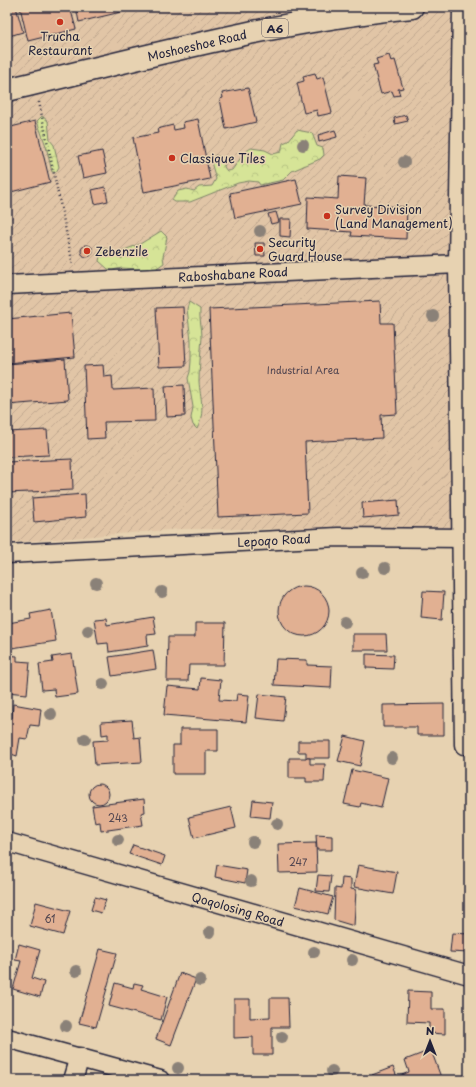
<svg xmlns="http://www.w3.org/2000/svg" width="476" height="1087" font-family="'Playpen Sans',sans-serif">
<defs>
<pattern id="industrial-furrows" width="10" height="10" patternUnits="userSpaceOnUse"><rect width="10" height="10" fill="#e1c5a6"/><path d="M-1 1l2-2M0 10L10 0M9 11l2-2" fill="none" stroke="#c1a990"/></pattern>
<pattern id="forest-crowns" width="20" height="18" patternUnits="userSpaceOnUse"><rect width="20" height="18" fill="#d6e497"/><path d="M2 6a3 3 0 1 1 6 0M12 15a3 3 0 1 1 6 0" fill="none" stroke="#b7c383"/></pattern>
</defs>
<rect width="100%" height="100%" fill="#e7d2b1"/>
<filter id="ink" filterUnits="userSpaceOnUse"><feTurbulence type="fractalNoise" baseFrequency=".025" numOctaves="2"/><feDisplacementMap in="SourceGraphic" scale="8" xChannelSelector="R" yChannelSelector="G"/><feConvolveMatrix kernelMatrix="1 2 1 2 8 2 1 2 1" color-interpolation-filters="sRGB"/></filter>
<g filter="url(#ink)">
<polygon fill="url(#industrial-furrows)" points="7,7 469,7 469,530 180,529 7,543"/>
<g fill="url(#forest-crowns)" stroke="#7c8369">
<polygon points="42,116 48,121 50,140 54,145 59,167 56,172 52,172 46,146 37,121"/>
<polygon points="297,130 312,133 317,146 323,148 324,155 320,159 292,171 283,180 260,185 258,182 249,181 238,183 190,202 175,202 172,200 178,191 187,189 194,191 199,187 212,186 216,179 211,162 215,155 225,159 224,167 227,171 232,170 245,152 251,148 265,150 273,154 281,152 283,143 288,141"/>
<polygon points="161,231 167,237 163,257 164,263 154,270 122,268 112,270 108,269 99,261 102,248 109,249 122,259 121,254 124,250 140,244"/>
<path d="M189,302L200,309C199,319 202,327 202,337C201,352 199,366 199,381C200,399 206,411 197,429L193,425L191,418L193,407L188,378L190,372L191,361V340L187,309Z"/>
</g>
<g fill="#e1b092" stroke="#22223b">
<polygon points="7,7 16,7 23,32 9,36 7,33"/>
<polygon points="20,7 70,7 76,29 28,41"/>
<polygon points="76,7 142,7 79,22"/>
<polygon points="389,55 391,61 395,60 403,88 398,89 400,95 394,96 392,91 381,94 373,65 378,64 376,59"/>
<polygon points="315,73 317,79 323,77 332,113 318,116 317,110 304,113 297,83 304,81 303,76"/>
<polygon points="248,88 256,122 226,129 220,99 223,98 222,93"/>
<polygon points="406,115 408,121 395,124 394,118"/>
<polygon points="198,119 210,179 144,192 133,138 158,133 157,129 173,125 174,130 184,128 183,122"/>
<polygon points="35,121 50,182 7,193 7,128"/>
<polygon points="335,130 337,137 319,142 318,135"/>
<polygon points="102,151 107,173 83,178 78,156"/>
<polygon points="339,176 366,178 364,205 407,207 406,239 351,236 352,232 307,229 308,197 338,199"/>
<polygon points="296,179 302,204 235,218 230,193"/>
<polygon points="105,187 108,201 95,204 92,190"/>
<polygon points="276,212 279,222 271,224 268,214"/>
<polygon points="280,219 291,219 290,237 280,236"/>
<polygon points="255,243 264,243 265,256 256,256"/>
<circle cx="87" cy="251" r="6"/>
<polygon points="380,301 381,323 393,323 397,414 381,415 382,438 305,442 308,513 218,517 209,309"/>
<polygon points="183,307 186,366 159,367 156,308"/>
<polygon points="71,313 75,357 7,363 7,319"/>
<polygon points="65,359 68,400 7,405 7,364"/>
<polygon points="103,365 104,377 112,376 113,390 154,388 155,421 104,422 105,438 87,439 84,366"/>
<polygon points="184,385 185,416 167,417 165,386"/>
<polygon points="47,430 49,455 7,457 7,432"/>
<polygon points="72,459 73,490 7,493 7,462"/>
<polygon points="85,494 86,517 34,522 32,498"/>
<polygon points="398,500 399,515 363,518 362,503"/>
<circle cx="304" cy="611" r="25"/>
<polygon points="423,591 444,592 442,620 421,618"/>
<polygon points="51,610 56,641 12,648 8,623 31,619 30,614"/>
<polygon points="153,617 156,634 147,635 148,646 109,652 108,643 98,644 94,619 106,618 107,625"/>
<polygon points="195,623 225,623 224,665 189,665 188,681 167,681 168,637 195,637"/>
<polygon points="353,634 386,634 387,650 353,650"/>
<polygon points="153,650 156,669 112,676 109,657"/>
<polygon points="72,654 78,694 55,697 54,689 42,690 39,664 53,662 52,657"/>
<polygon points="366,654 394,655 393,669 366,668"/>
<polygon points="7,655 17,656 17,661 30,662 27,694 7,692"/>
<polygon points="276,659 307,660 307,665 332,666 331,688 274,685"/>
<polygon points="201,678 221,680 219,700 236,701 237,694 249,695 246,722 164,715 167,686 200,689"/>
<polygon points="259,694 286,697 283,721 256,718"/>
<polygon points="13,704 41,709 39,726 30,725 27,739 20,738 17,756 11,754 7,778 7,717 12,718"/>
<polygon points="444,704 444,735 417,735 417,727 383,727 383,705"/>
<polygon points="132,720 134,738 140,737 142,762 95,765 93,741 108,740 108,734 102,735 101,722"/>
<polygon points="180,729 218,729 218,751 206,751 206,774 173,774 173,745 180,745"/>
<polygon points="345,736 365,741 360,766 338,761"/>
<polygon points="298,741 330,741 330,758 306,758 306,752 298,752"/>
<polygon points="289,758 310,758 310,764 325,764 324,782 306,782 306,778 289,778"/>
<polygon points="352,770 388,778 381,808 361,803 360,807 344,804"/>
<circle cx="99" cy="794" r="10"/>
<polygon points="144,799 145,812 141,813 143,825 101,831 100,822 95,823 92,806"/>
<polygon points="253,800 272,802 270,818 251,816"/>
<polygon points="231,807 236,828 194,838 189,817"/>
<polygon points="316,835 332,836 332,850 317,850"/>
<polygon points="316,843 317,872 279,873 278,844"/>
<polygon points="133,845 165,856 162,865 129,854"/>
<polygon points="217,865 247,870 245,883 215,877"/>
<polygon points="358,865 397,872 393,894 354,887"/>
<polygon points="318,875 331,876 329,892 316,891"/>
<polygon points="342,878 351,879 351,889 356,890 354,926 334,920 335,888 341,889"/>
<polygon points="300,888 333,897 328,914 295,906"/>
<polygon points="95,897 106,900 101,913 91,910"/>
<polygon points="36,902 70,911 63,935 30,926"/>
<polygon points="452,933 469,934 469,953 450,952"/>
<polygon points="19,944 40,950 32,978 44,982 40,997 13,989 21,961 15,960"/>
<polygon points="100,949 117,953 96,1027 79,1023"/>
<polygon points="180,973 196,979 171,1045 156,1039"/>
<polygon points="115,983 133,988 134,983 143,985 141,989 167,997 161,1020 109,1006"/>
<polygon points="408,991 431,992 431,1009 445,1009 445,1034 429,1033 429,1023 407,1022"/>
<polygon points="270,998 288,998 289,1027 272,1027 272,1055 253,1055 253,1037 234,1038 234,999 250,999 250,1018 270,1017"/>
<polygon points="431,1050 442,1080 374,1080 372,1075 393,1067 397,1077 409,1072 405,1060"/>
</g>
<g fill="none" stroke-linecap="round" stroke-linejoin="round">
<defs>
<g id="minor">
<polyline points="462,7 458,264 464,745"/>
<polyline points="7,285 458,264"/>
<polyline points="7,554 338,537 469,538"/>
<polyline points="7,842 469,975"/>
<polyline points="7,1038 160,1080"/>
<polyline points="73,1080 80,1057"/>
</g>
<path id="primary" d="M7,90C141,58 275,21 412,7"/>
</defs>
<use href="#minor" stroke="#22223b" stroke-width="21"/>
<use href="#primary" stroke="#22223b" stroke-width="25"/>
<polyline stroke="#22223b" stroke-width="2.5" stroke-dasharray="1 3" stroke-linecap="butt" points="39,102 73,265"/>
<use href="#minor" stroke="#e7d2b1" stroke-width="18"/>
<use href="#primary" stroke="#e7d2b1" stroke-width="22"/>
</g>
<g fill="#8a8178">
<circle cx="303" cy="145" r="6"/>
<circle cx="404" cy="162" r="6"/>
<circle cx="260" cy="231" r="6"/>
<circle cx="433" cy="316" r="6"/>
<circle cx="385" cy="568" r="6"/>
<circle cx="362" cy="573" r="6"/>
<circle cx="96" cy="583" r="6"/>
<circle cx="162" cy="592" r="6"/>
<circle cx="345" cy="622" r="6"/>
<circle cx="88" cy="631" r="6"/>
<circle cx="103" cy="684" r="6"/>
<circle cx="51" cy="714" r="6"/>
<circle cx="85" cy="739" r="6"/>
<circle cx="392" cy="758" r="6"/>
<circle cx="277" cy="824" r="6"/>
<circle cx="118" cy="840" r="6"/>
<circle cx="253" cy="842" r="6"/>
<circle cx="251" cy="881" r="6"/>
<circle cx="210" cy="932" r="6"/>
<circle cx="314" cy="952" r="6"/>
<circle cx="352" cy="960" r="6"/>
<circle cx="76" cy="971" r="6"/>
<circle cx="200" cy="980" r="6"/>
<circle cx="66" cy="1026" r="6"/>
<circle cx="282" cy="1037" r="6"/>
<circle cx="178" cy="1068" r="6"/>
<circle cx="332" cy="1071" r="6"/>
</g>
</g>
<g fill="#c8321e" stroke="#e7d2b1" stroke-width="1.5">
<circle cx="60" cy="22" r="4"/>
<circle cx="172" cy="158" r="4"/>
<circle cx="327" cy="216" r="4"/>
<circle cx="260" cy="249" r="4"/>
<circle cx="87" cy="251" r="4"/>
</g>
<g text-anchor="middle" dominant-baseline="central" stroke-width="3" stroke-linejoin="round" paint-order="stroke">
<g font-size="10" fill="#524651">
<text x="303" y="369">Industrial Area</text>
<text x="118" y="817">243</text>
<text x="298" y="861">247</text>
<text x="50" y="918">61</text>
</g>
<rect fill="#e7d2b1" stroke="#5d575e" stroke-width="1" x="262" y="19" width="26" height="18" rx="3"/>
<g font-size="11" font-weight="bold" fill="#22223b">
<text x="275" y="28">A6</text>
</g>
<g font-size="12" fill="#22223b" stroke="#e7d2b1" text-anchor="start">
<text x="60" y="36" text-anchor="middle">Trucha<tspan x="60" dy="14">Restaurant</tspan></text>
<text x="180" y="158">Classique Tiles</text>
<text x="335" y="209">Survey Division<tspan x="335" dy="14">(Land Management)</tspan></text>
<text x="268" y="242">Security<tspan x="268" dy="14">Guard House</tspan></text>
<text x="95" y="251">Zebenzile</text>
</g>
<g font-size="12" fill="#22223b" stroke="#e7d2b1">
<text transform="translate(197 45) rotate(-13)">Moshoeshoe Road</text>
<text transform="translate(233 274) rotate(-3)">Raboshabane Road</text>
<text transform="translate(274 540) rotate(-3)">Lepoqo Road</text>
<text transform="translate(238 909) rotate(16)">Qoqolosing Road</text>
</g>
</g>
<rect width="476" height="1087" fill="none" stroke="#e7d2b1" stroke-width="24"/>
<rect x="12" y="12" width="452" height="1063" fill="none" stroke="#22223b" stroke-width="1.5" filter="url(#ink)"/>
<g transform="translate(430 1041)" stroke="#e7d2b1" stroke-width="3" paint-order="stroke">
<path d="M0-3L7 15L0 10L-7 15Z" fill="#22223b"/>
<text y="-6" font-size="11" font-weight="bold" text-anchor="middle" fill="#22223b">N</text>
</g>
</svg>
